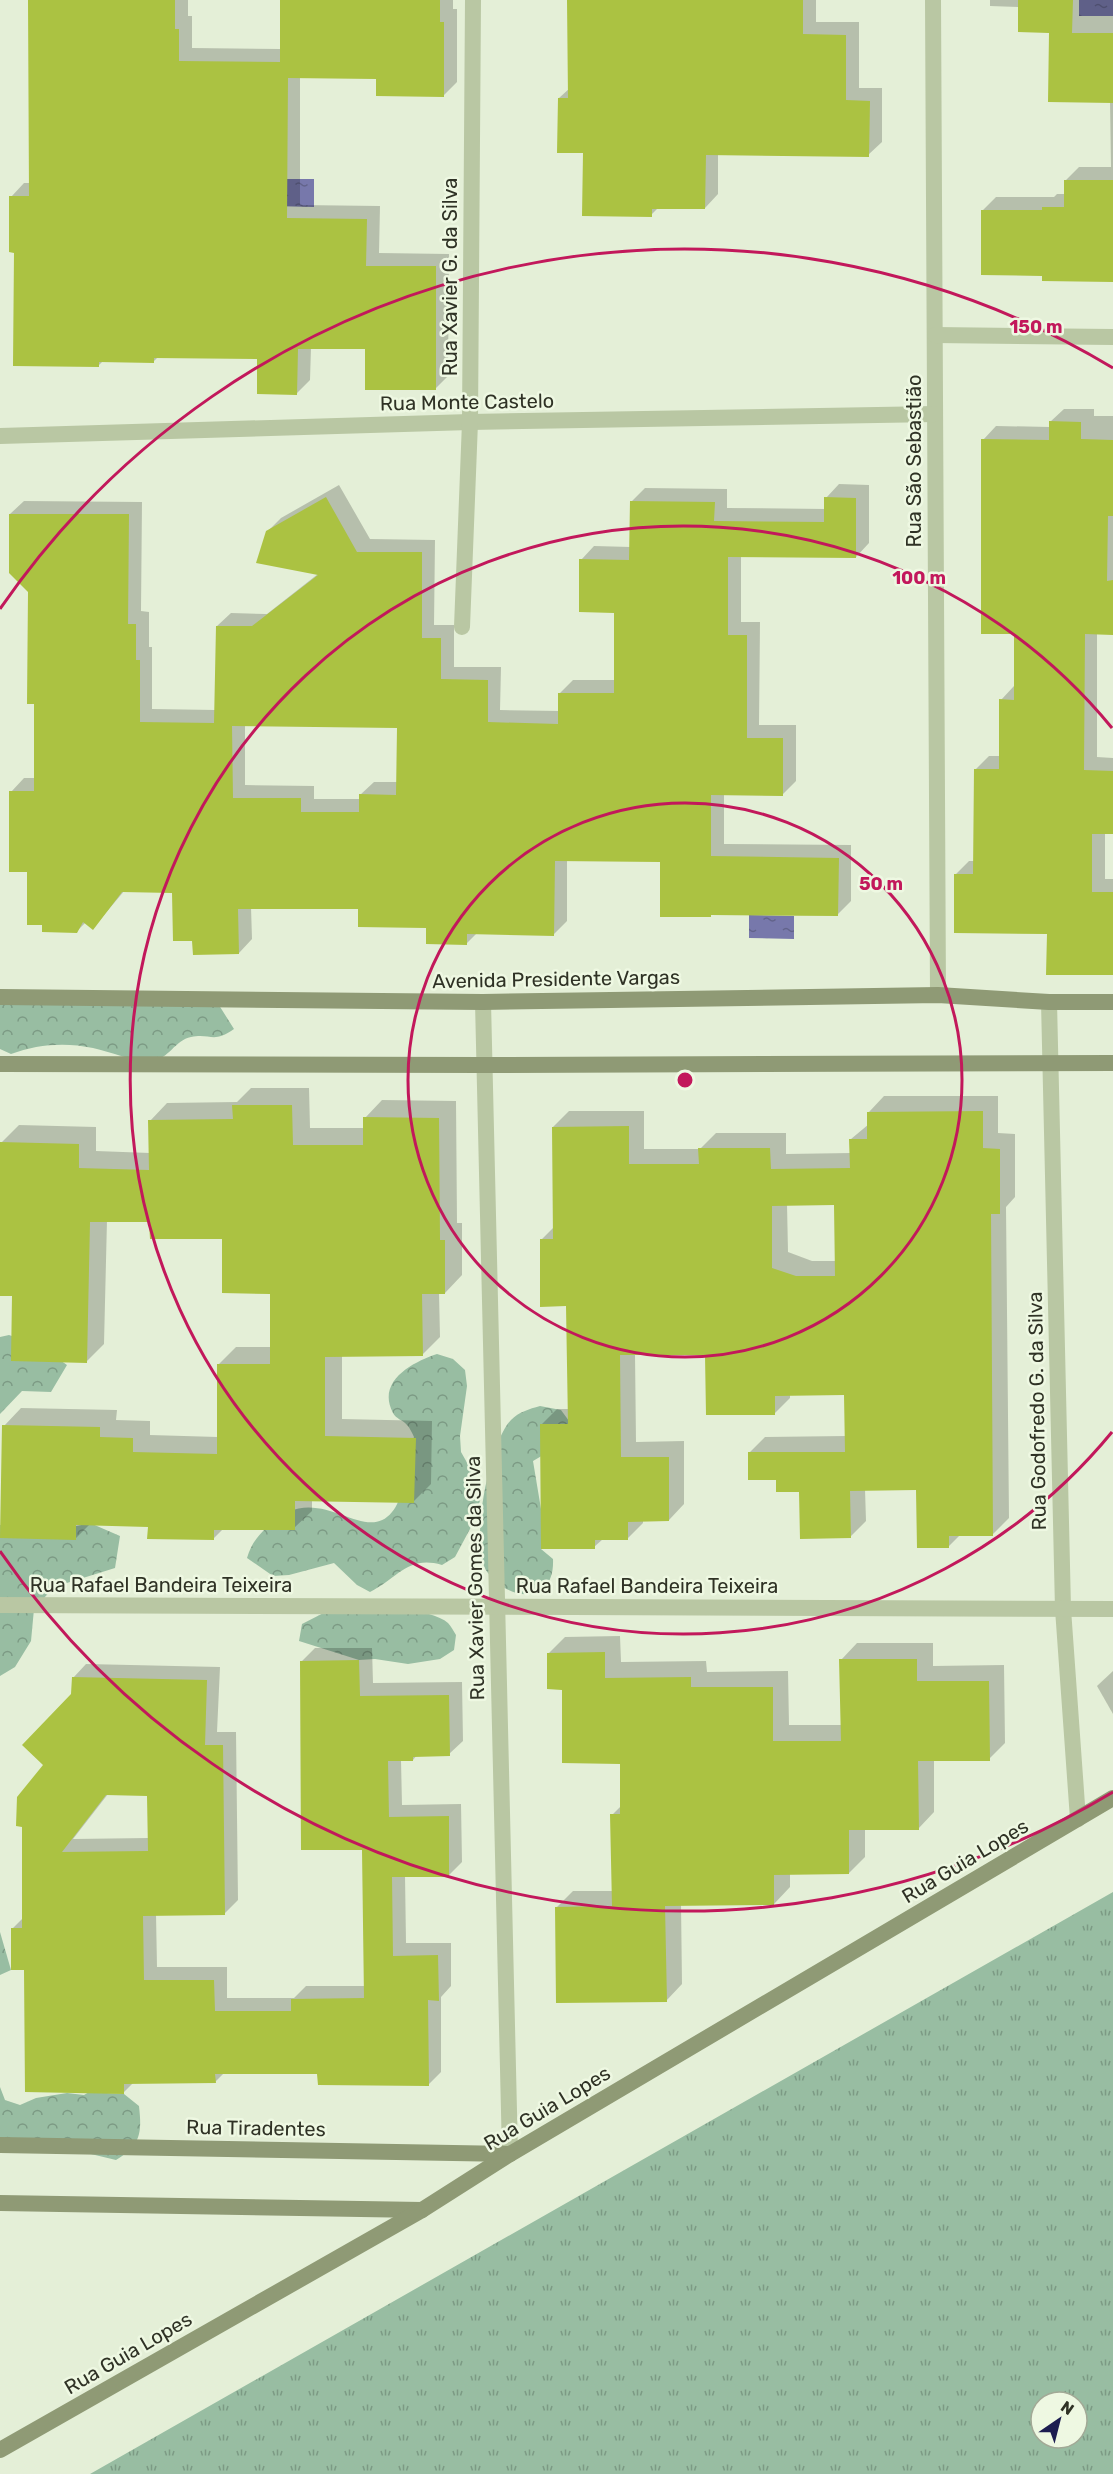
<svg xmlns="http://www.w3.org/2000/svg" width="1113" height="2474" font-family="Rubik,sans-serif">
<defs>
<pattern id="grass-tufts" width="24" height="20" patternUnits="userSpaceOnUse" patternTransform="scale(1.5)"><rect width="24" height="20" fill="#98bda2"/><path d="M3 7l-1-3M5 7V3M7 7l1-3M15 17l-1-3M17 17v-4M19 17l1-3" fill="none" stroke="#7c9a84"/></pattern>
<pattern id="forest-crowns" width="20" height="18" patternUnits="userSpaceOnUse" patternTransform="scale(1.5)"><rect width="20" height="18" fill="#98bda2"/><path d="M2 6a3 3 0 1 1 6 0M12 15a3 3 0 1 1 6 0" fill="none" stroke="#7c9a84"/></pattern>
<pattern id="water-ripples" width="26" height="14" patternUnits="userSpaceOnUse" patternTransform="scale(1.5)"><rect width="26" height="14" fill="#7778ab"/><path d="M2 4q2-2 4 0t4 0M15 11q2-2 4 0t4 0" fill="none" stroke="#62638b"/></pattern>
</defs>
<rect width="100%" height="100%" fill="#e4efd7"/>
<path fill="url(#grass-tufts)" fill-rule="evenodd" d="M1113,1892V2474H90ZM1041,2402H1077V2438H1041Z"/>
<g fill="url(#forest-crowns)">
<path d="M217,1002L234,1029C213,1044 211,1033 191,1037C175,1040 169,1059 152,1061C133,1062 112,1052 93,1048C66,1042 37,1044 11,1054L0,1049V1005Z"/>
<polygon points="9,1335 40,1346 67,1365 51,1392 22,1391 0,1414 0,1337"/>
<path d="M437,1354L453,1359L465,1370L467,1386L460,1436L461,1452L478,1482L481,1498L470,1529L455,1557L442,1565C408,1555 398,1578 370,1592L357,1585L334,1563L289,1575L273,1576L247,1558C251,1545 256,1538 266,1528C317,1474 363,1548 392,1512C403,1500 400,1483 403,1468C405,1458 410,1447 414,1437C412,1433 410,1428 407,1425C403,1420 396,1419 393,1413C376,1381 413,1362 437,1354Z"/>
<path d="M540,1406L561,1410L569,1421L572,1438L533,1461L541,1509V1549L553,1559C555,1605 510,1602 488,1573C468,1549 489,1442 511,1420C519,1412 529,1409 540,1406Z"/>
<polygon points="90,1523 120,1536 115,1568 54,1587 34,1609 31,1641 15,1667 0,1676 0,1525 77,1526"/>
<path d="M343,1603C367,1605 432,1608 448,1623C451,1626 454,1632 456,1635L454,1650L440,1659L408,1664L375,1659L359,1660L299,1641L302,1624Z"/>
<polygon points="0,1932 11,1970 0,1975"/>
<path d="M0,2087L5,2100L20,2105L36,2098L67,2093L84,2095L89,2092L124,2094L139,2106C142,2133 141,2145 116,2160L49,2144L0,2148Z"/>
</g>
<g fill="url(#water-ripples)">
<rect x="1079" y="0" width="34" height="16"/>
<polygon points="273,179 314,179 314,207 273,206"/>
<polygon points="749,915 794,916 794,939 749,938"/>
</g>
<g fill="#0003" fill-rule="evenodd">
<polygon points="30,0 188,0 188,16 192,16 192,48 281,49 281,0 453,0 453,9 457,9 457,82 444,95 377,78 300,77 300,205 380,206 379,253 449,254 448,376 435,389 366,348 311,347 310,380 297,393 259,357 159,356 154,361 104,360 99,365 16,251 11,197 24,183 30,183"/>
<polygon points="568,0 816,0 816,22 859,22 859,88 882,88 882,142 868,155 718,153 718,194 705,208 659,207 651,215 584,152 559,98 570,88"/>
<polygon points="990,0 1113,0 1113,281 983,210 996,197 1054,197 1057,194 1066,194 1066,180 1079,167 1111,167 1110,101 1050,32 1019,7 990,6"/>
<polygon points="1064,409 1094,409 1094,416 1113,416 1113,634 1097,633 1097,757 1113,758 1113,833 1105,833 1105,879 1113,879 1113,974 955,875 969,861 975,861 975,770 989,756 1000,756 1001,700 1014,686 1016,632 983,440 996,426 1050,427 1050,422"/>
<path d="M839,484L869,485V543L856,557L741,556V622H760L759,725H796V781L783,794H724V844L851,845V901L838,914L662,861L567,860V921L554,934L477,933L467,943L428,926L360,907H251L252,939L239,953L194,939L173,891L125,890L93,928L86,922L76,932L29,870L11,792L24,778H36V702L29,591L10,514L24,501L142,502L141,611L149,612V647H152V709L216,710L217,626L231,613L267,614L318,574L267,532L281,518L339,485L370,539L435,540L434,625H454V667H501L500,710L560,711V693L573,680H616L615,611L581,560L594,546L631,547V502L645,488L727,489V508L826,509V498ZM245,725L398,727V782H374L360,795V799H314V786L245,785Z"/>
<polygon points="251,1088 309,1088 310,1128 365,1128 365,1118 382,1100 456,1101 457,1223 462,1223 462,1275 445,1293 439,1293 440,1337 422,1355 342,1355 342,1419 432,1421 431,1484 414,1501 312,1499 312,1511 294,1528 224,1528 213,1539 149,1526 90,1524 75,1539 4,1426 21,1408 117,1410 116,1420 150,1421 150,1435 218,1437 218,1365 236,1347 272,1347 272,1292 224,1237 150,1221 107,1220 104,1344 87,1361 14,1294 1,1143 19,1125 96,1127 96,1151 150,1153 150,1121 167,1103 237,1102"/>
<path d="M884,1096H998V1133L1015,1134V1197L1006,1207L1009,1518L993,1534H961L949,1546L917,1489H865L866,1521L850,1537L800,1491L777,1478L749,1453L765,1437L846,1436L845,1394H790V1398L774,1414L707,1354H635L636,1442L684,1441V1504L669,1520H643V1523L628,1538L603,1539L594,1547L541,1425L557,1409H569L567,1305L541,1240L554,1227L553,1127L569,1111H644V1149H700L716,1133H786V1154L851,1153V1139L869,1124V1112ZM787,1204H835L836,1261H812L788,1252Z"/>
<polygon points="620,1636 621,1662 706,1661 707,1672 788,1671 789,1725 842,1725 841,1660 857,1643 933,1643 933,1666 1004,1665 1005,1743 989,1759 934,1759 934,1812 918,1829 865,1829 865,1857 849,1873 790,1873 790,1887 774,1904 681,1904 682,1984 666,2001 557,1907 573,1891 613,1891 612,1815 622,1805 622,1763 563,1688 548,1654 565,1637"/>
<path d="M315,1648H372L373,1683L462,1682L463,1741L449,1754L417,1755L413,1760H401L402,1805L461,1804L462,1862L449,1875H405L406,1943H451V1986L441,1997V2072L428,2085L319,2073H224L215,2082L133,2083L123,2093L25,1969L12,1929L24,1917L45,1765L72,1694L73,1678L86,1664L220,1667L217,1732H236L238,1900L224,1914H156L157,1967H227V1998H294L306,1986H365L364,1848L302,1661ZM108,1794L148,1795L149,1838L73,1839Z"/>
<polygon points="1113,1671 1113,1714 1097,1686"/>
</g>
<g fill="#abc242" fill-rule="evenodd">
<polygon points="28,0 175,0 175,29 179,29 179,61 280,62 280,0 440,0 440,22 444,22 444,97 376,96 376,79 288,78 287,218 367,219 366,266 436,266 436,390 365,390 365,349 298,349 297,395 257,394 257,359 154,358 154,363 99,362 99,367 13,366 14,253 9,252 9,196 29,196"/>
<polygon points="567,0 803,0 803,34 846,35 846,100 870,101 869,157 706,155 705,209 652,209 652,217 582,216 583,153 557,153 558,98 568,98"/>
<polygon points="1018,0 1073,0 1072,33 1113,33 1113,103 1048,102 1049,33 1018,32"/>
<polygon points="1064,180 1113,180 1113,282 1042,281 1042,276 981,275 981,210 1042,210 1042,207 1064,207"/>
<polygon points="1049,421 1081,422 1081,439 1113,440 1113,516 1108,516 1107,581 1113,580 1113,635 1085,634 1084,770 1113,771 1113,834 1092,834 1092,892 1113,892 1113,975 1046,975 1047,934 954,933 954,874 973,874 974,769 999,769 999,699 1014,700 1014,634 981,634 981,439 1049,440"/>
<path d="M326,497L357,552H422V638H441V679L488,680V722L558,724V693H614V613L579,612V559L629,560L630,501L715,502L714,521L824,522V497L856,498V558L728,557V635H747V738H783V796L711,795V856L839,858L838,916L711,915V917H660V862L555,861L554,936L467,934V945L426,944V928L358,927V909H238L239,954L193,955L192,941H173L172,893L122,892L93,930L83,922L77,933L42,932V925H27V872H9V791H34V704H27L28,592L9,573V514H129L128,624H136V660H140V722L214,723L216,626H252L318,575L256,563L266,531ZM232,726L397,728L396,795L359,794V812H301V798H233Z"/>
<polygon points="232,1105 292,1105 293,1145 363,1145 363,1117 439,1118 440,1240 445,1240 445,1294 422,1294 423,1356 325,1357 325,1436 416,1438 414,1503 295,1501 295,1530 214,1530 214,1540 147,1539 148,1527 76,1525 76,1540 0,1538 2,1425 100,1427 100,1437 133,1438 133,1452 217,1454 217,1364 270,1364 270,1294 222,1293 222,1239 150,1239 149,1222 90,1222 87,1363 11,1361 12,1296 0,1296 0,1142 79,1144 79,1168 149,1170 148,1120 233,1119"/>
<path d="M983,1111V1148L1000,1149V1214H991L993,1536H949V1548H917L916,1490L850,1491L851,1538L800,1539L799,1492H776V1480H748V1452H845L844,1395L775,1396V1415H706L705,1355H620L621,1457H669V1521L628,1522V1540H595V1549H541L540,1424H568L566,1306L540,1307V1239H553L552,1127L629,1126V1164H699L698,1148H770L771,1169L850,1168L849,1139H867V1112ZM834,1205L835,1276H796L772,1268V1206Z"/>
<polygon points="605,1652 605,1678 691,1677 691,1687 773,1687 773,1741 841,1741 839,1659 917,1659 917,1681 989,1681 990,1761 918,1761 919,1830 849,1830 849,1874 774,1875 774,1905 665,1906 667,2002 556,2003 555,1907 612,1906 610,1814 620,1814 620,1764 562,1763 562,1690 547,1689 547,1653"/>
<path d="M359,1660L360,1696L449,1695L450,1756L413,1757V1761H388L389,1817L449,1816V1877H392L393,1956L438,1955L439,2001L428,2000L429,2086L318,2085L317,2074H215L216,2083L124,2084V2094L25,2092L24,1970H11V1928H22V1827L16,1826L17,1797L43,1765L22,1745L71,1694L72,1677L207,1680L205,1745H223L225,1915L143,1916L144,1980H214L215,2011H291V1999L364,1998L362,1850H301L300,1661ZM106,1795L147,1796L148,1851L62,1852Z"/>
</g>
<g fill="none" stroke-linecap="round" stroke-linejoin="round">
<g stroke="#b9c7a3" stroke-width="16">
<polyline points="933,0 938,995"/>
<polyline points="935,335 1113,337"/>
<polyline points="0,436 470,422 935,414"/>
<polyline points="462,627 470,422 473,0"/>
<polyline points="483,1002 510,2154"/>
<polyline points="1049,1002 1063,1609 1078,1819"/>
<polyline points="0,1605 1113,1609"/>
</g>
<g stroke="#8f9a75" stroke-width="16">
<polyline points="0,997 483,1002 938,995 1049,1002 1113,1002"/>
<polyline points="0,1064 483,1065 1113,1063"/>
<polyline points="0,2145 510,2154"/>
<polyline points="0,2203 422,2210"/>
<polyline points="0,2450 422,2210 510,2154 1113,1798"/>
</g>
</g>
<g fill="none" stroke="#c2185b" stroke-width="3">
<circle cx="685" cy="1080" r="277"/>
<path d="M1112 1432A554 554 0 1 1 1112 728"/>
<path d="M1113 1792A831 831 0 0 1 0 1551M0 609A831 831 0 0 1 1113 368"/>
</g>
<g text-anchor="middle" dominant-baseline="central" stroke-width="5" stroke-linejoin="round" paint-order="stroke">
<g font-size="20" fill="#2f3225" stroke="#eef8e2">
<text transform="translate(450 277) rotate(-90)">Rua Xavier G. da Silva</text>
<text transform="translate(467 402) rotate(-1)">Rua Monte Castelo</text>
<text transform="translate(914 461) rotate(-90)">Rua São Sebastião</text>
<text transform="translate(556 979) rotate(-1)">Avenida Presidente Vargas</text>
<text transform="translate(1037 1411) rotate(-91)">Rua Godofredo G. da Silva</text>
<text transform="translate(475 1578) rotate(-91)">Rua Xavier Gomes da Silva</text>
<text x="161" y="1585">Rua Rafael Bandeira Teixeira</text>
<text x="647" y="1586">Rua Rafael Bandeira Teixeira</text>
<text transform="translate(965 1861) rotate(-31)">Rua Guia Lopes</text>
<text transform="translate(547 2108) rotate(-31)">Rua Guia Lopes</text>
<text transform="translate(256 2128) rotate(1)">Rua Tiradentes</text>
<text transform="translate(128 2353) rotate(-30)">Rua Guia Lopes</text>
</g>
</g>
<circle cx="685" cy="1080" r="9" fill="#c2185b" stroke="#eef8e2" stroke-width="3"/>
<g font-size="18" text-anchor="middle" font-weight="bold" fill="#c2185b" stroke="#eef8e2" stroke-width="5" stroke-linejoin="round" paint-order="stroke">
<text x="1036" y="333">150 m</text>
<text x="919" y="584">100 m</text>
<text x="881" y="890">50 m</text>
</g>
<g transform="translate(1059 2420) rotate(35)"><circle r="28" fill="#eef8e2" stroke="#a2a996" stroke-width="1.5"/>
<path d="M0-4.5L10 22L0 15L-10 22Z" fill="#1c1d51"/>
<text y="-9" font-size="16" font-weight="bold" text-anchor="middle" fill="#2f3225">N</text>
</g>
</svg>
